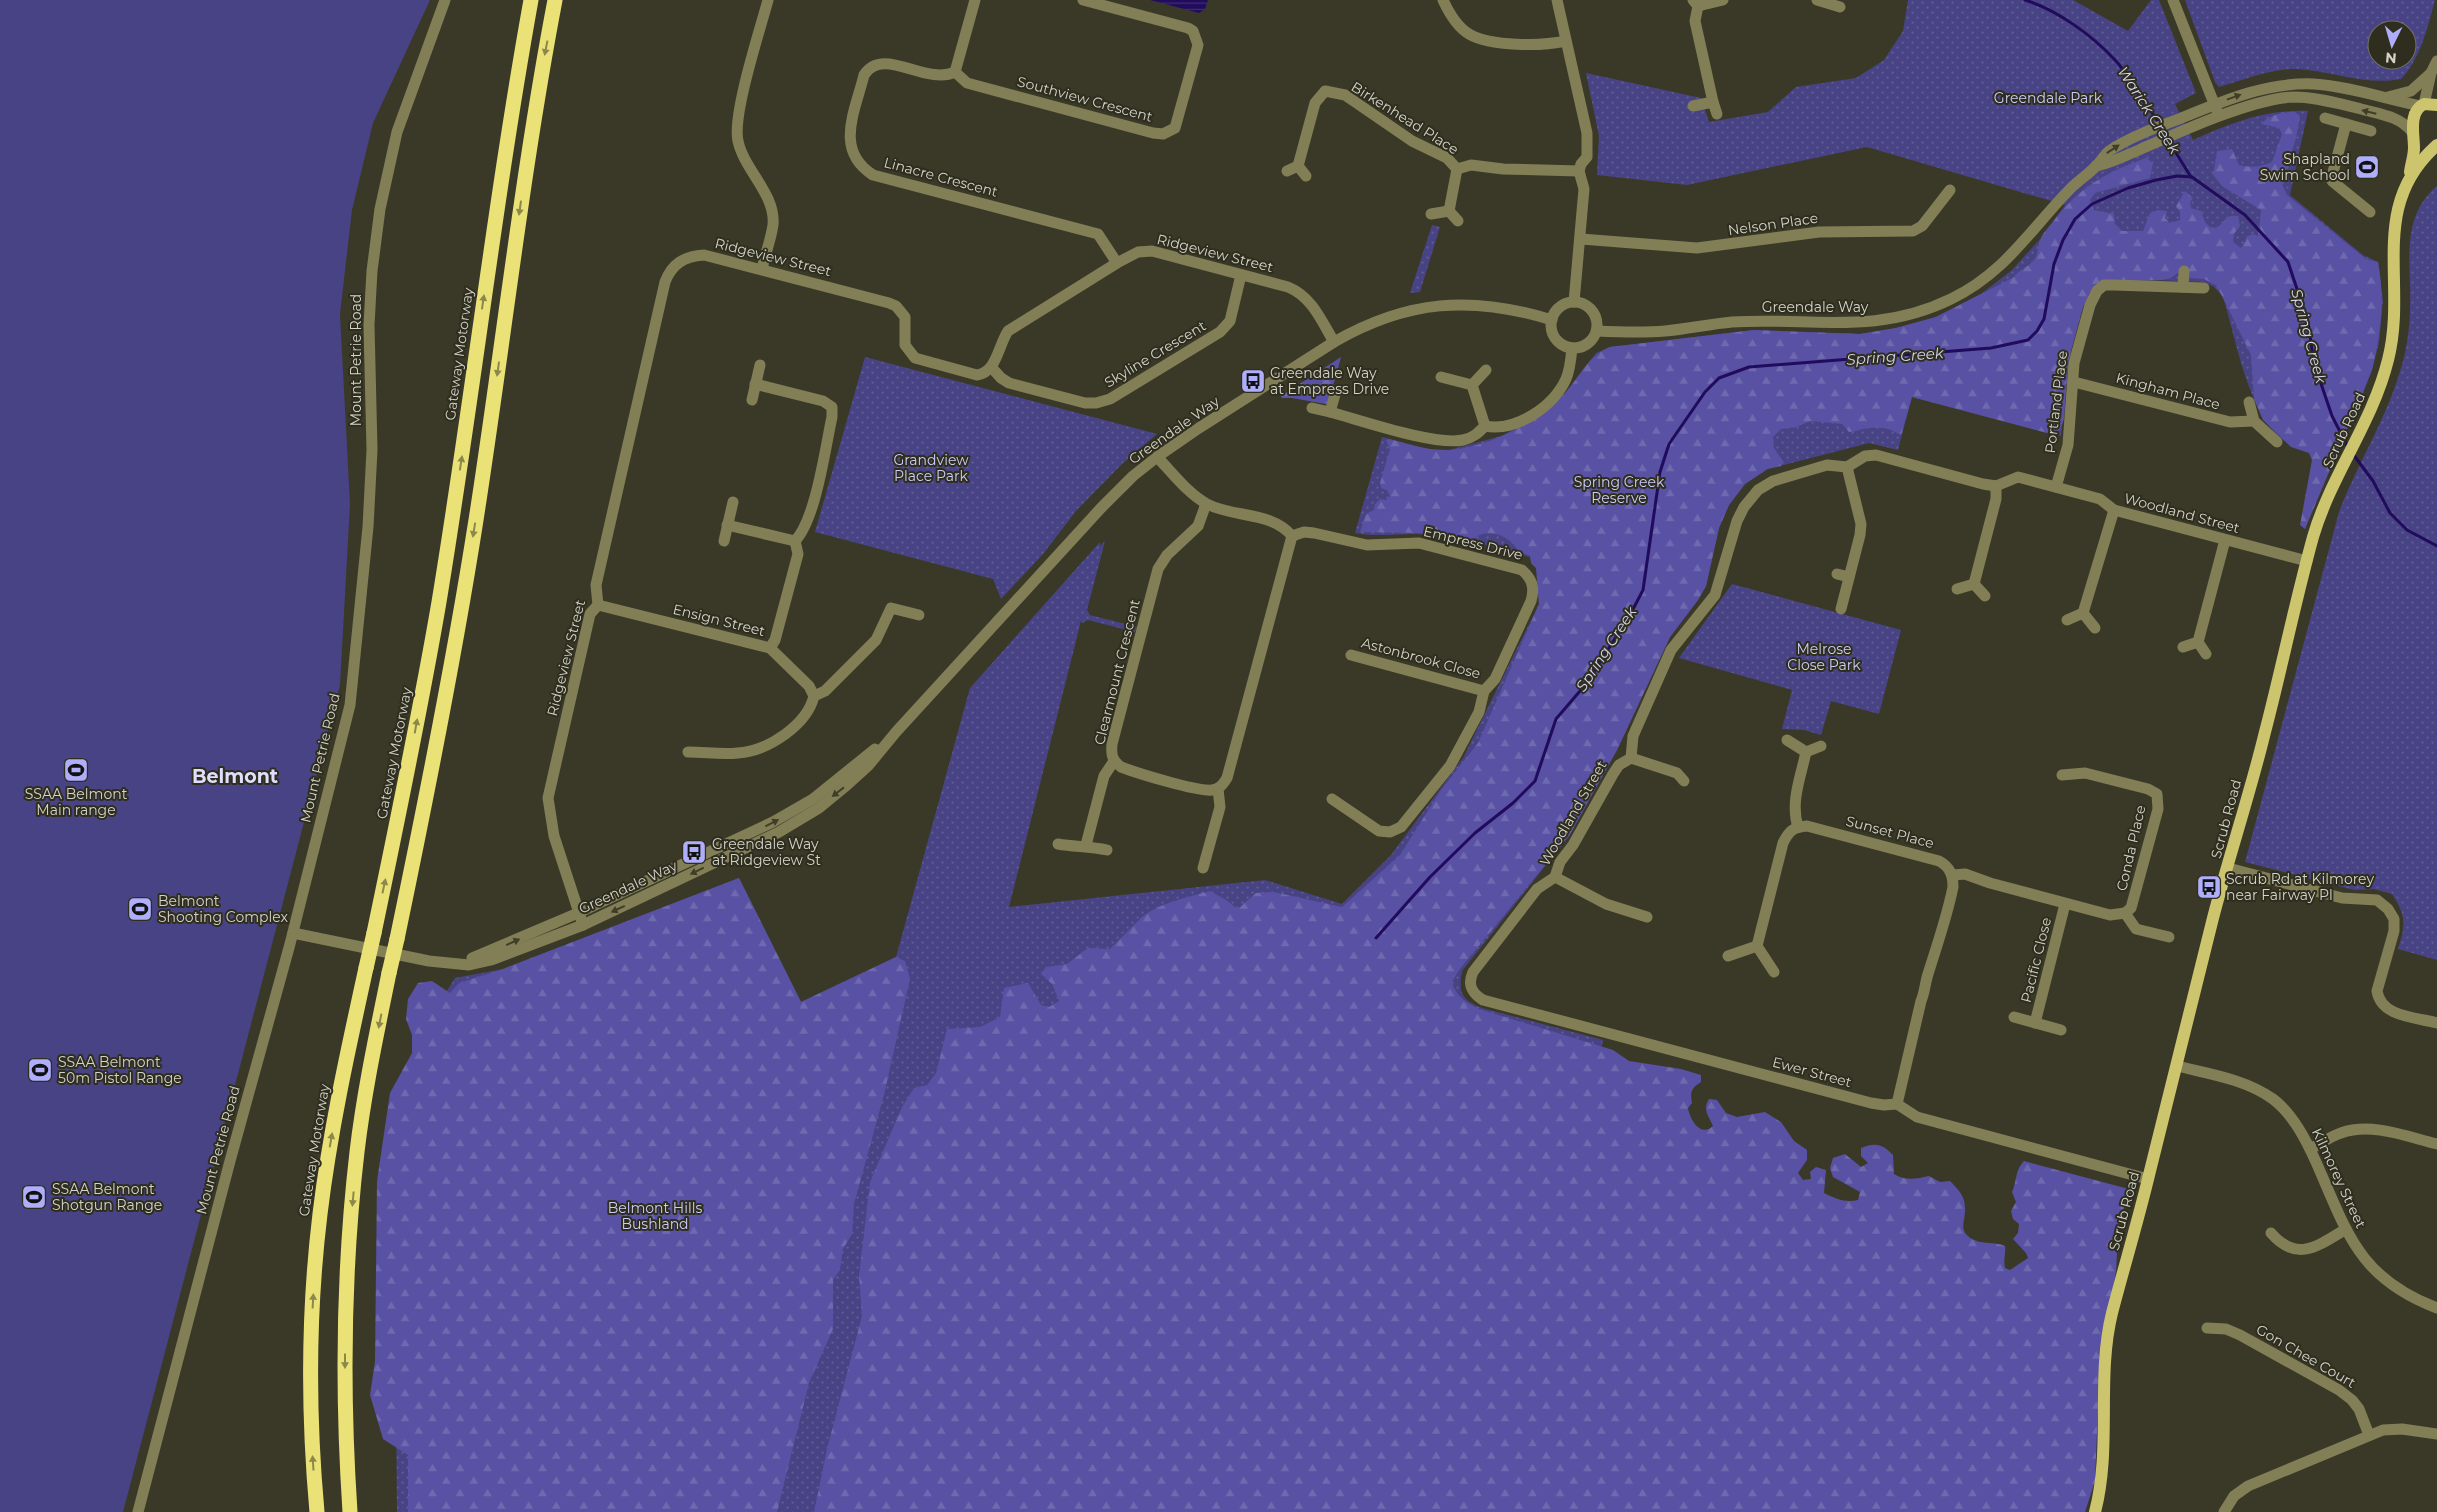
<svg xmlns="http://www.w3.org/2000/svg" width="2437" height="1512" font-family="Montserrat,sans-serif">
<defs>
<pattern id="grass-dots" width="8" height="8" patternUnits="userSpaceOnUse" patternTransform="scale(1.25)"><rect width="8" height="8" fill="#484384"/><path d="M2 2h.1M6 6h.1" fill="none" stroke="#625d94" stroke-width="1.8" stroke-linecap="round"/></pattern>
<pattern id="forest-firs" width="22" height="20" patternUnits="userSpaceOnUse" patternTransform="scale(1.25)"><rect width="22" height="20" fill="#5851a4"/><path d="M5 1l3.5 6h-7zM16 11l3.5 6h-7z" fill="#6f69af"/></pattern>
<pattern id="water-rules" width="6" height="5" patternUnits="userSpaceOnUse" patternTransform="scale(1.25)"><rect width="6" height="5" fill="#210b5c"/><path d="M0 2.5h6" fill="none" stroke="#402e72"/></pattern>
</defs>
<rect width="100%" height="100%" fill="#3a3928"/>
<g fill="url(#grass-dots)" fill-rule="evenodd">
<path d="M1908,0H2073L2128,31L2151,0H2159L2196,93L2175,104L2193,140C2231,123 2265,109 2308,111L2290,195L2363,255L2378,262L2383,300L2379,343L2372,370L2358,407L2316,452C2306,449 2291,446 2283,440C2248,413 2236,339 2223,297L2214,287L2204,282C2185,282 2118,277 2104,283C2068,298 2066,401 2061,436L1912,397L1898,450L1869,443L1768,469L1745,484L1729,505L1719,528L1706,586L1698,600L1670,637L1617,750L1569,836L1462,971C1458,993 1462,1000 1482,1008L1603,1040L1519,1512H397L394,1176L445,994L455,978L503,969L739,878L801,1002L896,957L970,688L1100,542V546L1105,541L1087,610L1090,615L1137,627L1135,632L1088,620L1083,623L1081,621L1009,907L1265,880L1342,904L1391,855L1463,758L1539,604L1537,559L1444,534C1433,537 1427,534 1416,534C1396,534 1375,537 1355,533L1382,437L1428,449L1449,450L1501,436L1541,416L1565,393L1596,353L1610,347L1754,330L1860,334L1896,328L1936,317L1981,294L2012,270L2041,238L2065,205L1867,147L1687,185L1597,175L1599,136L1586,73L1701,98L1709,122L1768,112L1796,87L1856,78L1884,60L1903,31Z"/>
<path d="M2185,0H2435C2428,26 2420,60 2401,79C2366,86 2332,71 2298,69C2272,68 2243,80 2219,87L2215,82ZM2377,30H2407V60H2377Z"/>
<path d="M2437,186V960L2398,949C2406,925 2406,915 2392,894L2374,889L2354,890L2245,862L2339,512C2360,458 2392,410 2405,353C2408,339 2410,322 2410,308C2412,265 2399,218 2437,186Z"/>
<polygon points="1432,225 1440,227 1420,292 1410,293"/>
<polygon points="865,357 1157,434 1122,464 1076,511 1043,554 1001,599 993,579 815,532"/>
<polygon points="1732,584 1901,630 1879,714 1831,701 1821,735 1804,730 1782,729 1792,690 1679,658"/>
</g>
<g fill="url(#forest-firs)">
<path d="M2295,112L2300,116L2296,138L2282,184L2287,195L2366,259L2378,262C2385,299 2381,333 2372,370L2305,529L2300,525L2312,460L2309,453L2291,447L2263,420L2254,399L2251,355L2217,286L2204,279L2188,278L2183,269L2171,278L2163,280L2105,282L2090,292L2083,307L2068,362L2064,419L2060,430L2047,433L1912,397L1901,435C1891,429 1882,426 1869,428C1861,428 1858,432 1849,432L1842,424L1811,421L1796,427L1781,429L1773,437L1774,448L1783,461L1781,466L1767,469L1745,484L1729,505L1719,528L1706,586L1698,600L1670,637L1617,750L1569,836L1459,970L1452,982C1455,996 1467,1003 1479,1009L1613,1050L1629,1061L1681,1069L1701,1075V1082C1691,1088 1690,1093 1692,1103L1688,1108C1690,1119 1700,1138 1713,1126C1709,1116 1702,1110 1709,1099L1717,1100L1726,1113L1737,1117L1765,1112L1781,1122L1794,1141L1807,1150V1160L1798,1173L1803,1180L1811,1179L1810,1172L1816,1167L1826,1170L1824,1193C1836,1199 1846,1203 1858,1200L1860,1192L1833,1177L1830,1168L1833,1158L1845,1154L1861,1167L1868,1163L1861,1156V1148C1875,1142 1883,1144 1893,1155L1894,1174C1905,1181 1916,1179 1929,1176L1940,1182L1950,1181C1958,1189 1965,1196 1965,1208C1966,1221 1957,1230 1972,1239C1982,1245 1995,1241 2005,1246C2006,1254 2003,1260 2005,1268L2010,1270L2028,1258L2026,1253L2013,1239L2018,1233L2019,1224L2013,1219L2011,1211L2016,1202L2012,1192C2017,1181 2015,1170 2024,1161L2125,1188L2131,1191L2130,1196L2119,1218L2116,1272L2100,1358L2095,1481L2085,1512H814L827,1449L862,1316L859,1276L870,1182L902,1107L914,1088L927,1085L936,1073L947,1029L980,1027L1000,1017L1004,988L1028,983L1041,1005L1049,1007L1059,1001L1052,984L1041,974L1046,967L1067,964L1088,948L1110,949C1121,939 1130,928 1141,918C1159,903 1188,897 1210,891L1226,900L1238,909L1256,893L1274,892L1342,907L1400,855L1441,790L1478,743L1539,604L1536,568L1531,563L1530,556L1518,551C1510,535 1486,526 1471,541L1445,535L1439,537L1420,533L1360,532L1366,514L1374,510L1375,504L1380,499L1386,500L1390,496L1387,490L1381,488L1380,483L1390,449L1386,440L1389,439C1408,444 1428,451 1448,450C1487,448 1541,421 1566,392C1583,373 1586,358 1610,347L1754,330L1860,334L1896,328L1936,317L2014,277C2019,269 2028,268 2034,260C2039,254 2037,245 2041,238C2043,233 2049,227 2052,223C2078,188 2106,172 2146,158L2153,163L2150,178L2095,193L2090,200L2094,210L2114,214L2115,224L2122,231H2143L2150,213L2158,210L2167,211L2165,218L2170,223L2180,220V212L2176,206L2185,191L2193,198L2190,202L2191,208L2201,211L2205,222L2210,227L2217,228C2225,221 2226,214 2238,216L2240,226L2234,234L2233,242L2241,248L2245,242L2246,237L2253,234L2258,236L2261,210L2222,186L2213,175L2217,151L2232,149L2239,165C2251,168 2261,167 2272,162L2282,134L2279,128L2261,124C2271,114 2282,112 2295,112Z"/>
<polygon points="1341,357 1329,401 1326,404 1292,398 1282,398 1281,396"/>
<polygon points="739,878 801,1002 896,957 905,961 910,979 884,1095 854,1204 852,1234 843,1249 840,1270 833,1280 833,1329 809,1383 777,1512 408,1512 408,1455 383,1439 370,1395 375,1361 377,1181 390,1093 412,1053 412,1035 406,1019 408,999 418,983 432,981 450,993 459,983 503,969"/>
</g>
<polygon fill="#484384" points="0,0 430,0 373,123 352,210 340,314 350,504 340,685 123,1512 0,1512"/>
<polygon fill="url(#water-rules)" points="1150,0 1208,0 1205,9 1199,13"/>
<g fill="none" stroke-linecap="round" stroke-linejoin="round">
<g stroke="#210b5c" stroke-width="3">
<path d="M2025,0C2057,10 2092,35 2115,60C2125,70 2131,84 2139,95C2146,105 2153,113 2159,123"/>
<polyline points="2168,140 2191,177"/>
<polyline points="2353,454 2373,481 2390,513 2407,530 2437,546"/>
<polyline points="1376,938 1430,877 1475,833 1513,803 1535,781 1556,719 1586,684 1630,615 1643,590 1660,472 1669,444 1705,392 1719,378 1749,367 1991,348 2028,340 2037,331 2044,319 2054,264 2063,240 2075,219 2092,204 2128,188 2156,180 2177,176 2192,177 2245,215 2288,262 2308,322 2314,363 2332,416 2349,449"/>
</g>
<g stroke="#827f56" stroke-width="11">
<path d="M975,0L955,72C926,86 883,45 864,75C855,112 834,150 873,175L1098,234L1117,263"/>
<path d="M1443,0C1449,13 1457,27 1469,34C1491,47 1542,46 1566,41"/>
<polyline points="1557,0 1587,133 1587,157 1581,164 1579,171 1584,189 1574,302"/>
<polyline points="1693,0 1698,6 1695,21 1713,102"/>
<polyline points="1817,0 1840,7"/>
<polyline points="2173,0 2217,111"/>
<polyline points="1698,6 1723,0"/>
<polyline points="955,72 967,83 1153,133 1163,134 1175,128 1198,45 1193,31 1188,28 1083,0"/>
<polyline points="2388,97 2411,91 2431,73"/>
<polyline points="2424,104 2431,73 2437,61"/>
<polyline points="1693,106 1713,102 1717,114"/>
<polyline points="2325,118 2371,131"/>
<polyline points="2346,124 2332,176 2332,181 2370,212"/>
<polyline points="1298,166 1315,103 1325,91 1345,95 1412,141 1447,158 1457,169 1471,165 1503,169 1579,171"/>
<path d="M2096,166C2112,163 2124,156 2139,150C2177,133 2253,98 2294,97C2316,97 2340,104 2361,109C2379,114 2400,116 2412,132"/>
<polyline points="1287,171 1298,166 1306,176"/>
<polyline points="1449,211 1457,169"/>
<polyline points="1431,214 1449,211 1458,221"/>
<polyline points="1581,239 1697,248 1819,232 1913,231 1922,226 1950,190"/>
<path d="M762,269C765,255 771,239 773,225C776,194 744,170 738,141C732,115 760,30 768,0"/>
<polyline points="2183,287 2184,271"/>
<circle cx="1574" cy="325" r="23"/>
<path d="M1597,331C1619,332 1642,333 1665,331C1687,329 1710,324 1732,322C1812,317 1875,336 1951,299C2005,273 2030,230 2070,189C2079,180 2089,174 2097,165C2102,160 2104,155 2109,151C2130,137 2155,128 2179,119C2223,101 2266,82 2314,84C2348,86 2386,99 2421,106"/>
<polyline points="992,368 1001,378 1009,383 1085,403 1096,403 1110,399 1220,332 1230,321 1241,275"/>
<polyline points="1441,377 1472,385 1486,370"/>
<polyline points="2074,382 2230,422 2254,421"/>
<path d="M755,384L823,401L832,407V417C825,449 816,519 795,541L798,554L775,640L770,648"/>
<polyline points="1472,385 1485,426"/>
<polyline points="752,400 760,365"/>
<polyline points="2249,402 2254,421 2277,442"/>
<polyline points="1312,408 1330,412 1336,391"/>
<path d="M1330,412C1360,420 1435,446 1463,440C1473,438 1478,433 1485,426C1516,432 1553,407 1566,379C1570,370 1571,358 1572,348"/>
<path d="M1157,457C1172,472 1188,494 1207,504C1234,518 1271,511 1292,536L1304,532L1314,533L1367,545L1419,543L1522,570C1532,579 1535,587 1531,601L1495,679L1484,691L1479,712L1450,766L1401,827L1390,832L1379,831L1332,799"/>
<polyline points="2056,487 2068,445 2074,363 2090,305 2097,291 2104,285 2114,285 2204,288"/>
<path d="M1206,504L1198,526L1167,555L1158,569L1112,744C1111,755 1112,760 1121,767C1137,773 1198,792 1212,790C1220,789 1223,784 1227,778L1292,536"/>
<polyline points="727,525 795,541"/>
<polyline points="724,541 733,502"/>
<polyline points="1837,574 1849,577"/>
<polyline points="1974,584 1996,499 1996,486"/>
<polyline points="1957,589 1974,584 1985,596"/>
<path d="M598,605L770,648L809,686L814,696C807,725 768,751 738,753C722,755 705,752 688,752"/>
<polyline points="1841,609 1860,535 1861,524 1847,467"/>
<polyline points="2083,613 2114,510"/>
<polyline points="2067,620 2083,613 2095,628"/>
<polyline points="2198,642 2225,540"/>
<polyline points="2183,647 2198,642 2206,654"/>
<polyline points="1351,655 1484,691"/>
<polyline points="814,696 825,691 876,640 891,608 919,615"/>
<polyline points="1787,740 1806,752 1821,746"/>
<polyline points="1631,758 1677,773 1684,781"/>
<path d="M1798,827C1790,802 1801,776 1806,752"/>
<path d="M1058,844C1075,847 1090,846 1107,850"/>
<polyline points="1086,845 1104,776 1114,761"/>
<polyline points="1203,868 1220,807 1218,789"/>
<path d="M2228,868L2342,898L2377,900L2388,909L2394,919V931L2377,991C2381,1017 2415,1017 2437,1023"/>
<polyline points="1953,875 1965,874 1990,883 2110,915 2125,913 2131,908 2158,809 2157,794 2148,789 2085,773 2062,775"/>
<polyline points="1555,877 1606,904 1647,917"/>
<polyline points="2125,913 2136,929 2169,937"/>
<path d="M583,925L554,836L548,798L590,614L598,605L596,585L665,282C672,264 684,256 704,255L889,303L896,306L905,317V345L915,358L977,375C997,372 998,346 1008,331L1117,263L1138,252L1152,251L1288,287C1312,297 1321,320 1334,342"/>
<path d="M293,933L429,961L469,965L491,960L583,925L779,832L819,808L847,785L868,766L896,732L1101,508L1133,476L1157,457L1199,428L1334,342C1407,300 1471,295 1552,320"/>
<path d="M1757,946L1783,843C1789,831 1793,827 1807,826L1939,861C1950,867 1953,875 1953,887C1947,917 1937,945 1928,974C1925,983 1925,992 1921,1001L1897,1104"/>
<polyline points="1728,956 1757,946 1774,972"/>
<polyline points="472,958 578,913 773,822 813,799 875,749"/>
<polyline points="2014,1017 2061,1030"/>
<polyline points="2035,1023 2065,904"/>
<path d="M2177,1066C2209,1074 2245,1079 2273,1099C2293,1114 2306,1140 2316,1162C2347,1232 2358,1278 2437,1308"/>
<path d="M2310,1149C2320,1144 2331,1136 2341,1133C2372,1122 2408,1137 2437,1144"/>
<path d="M2148,1179L1917,1117L1897,1104L1884,1105L1871,1103L1483,1000C1472,993 1467,985 1473,972L1537,889L1555,877L1560,862L1573,845L1613,774L1619,765L1631,758L1633,736L1671,650L1715,595L1737,521L1744,507L1758,490L1773,481L1827,465L1847,467L1865,456L1876,455L1983,484L1996,486L2018,477L2100,499L2114,510L2307,561"/>
<path d="M2271,1233C2297,1263 2318,1246 2346,1229"/>
<polyline points="2207,1328 2226,1329 2240,1335 2339,1390 2352,1400 2359,1409 2369,1435"/>
<polyline points="138,1512 230,1161 290,944 350,705 368,527 372,450 369,325 372,271 380,209 397,132 445,0"/>
<polyline points="2224,1512 2234,1496 2248,1486 2383,1430 2402,1429 2437,1434"/>
</g>
<g stroke="#ccc56e" stroke-width="12">
<path d="M2410,172C2411,164 2414,156 2414,148C2414,134 2408,112 2424,104L2437,105"/>
<path d="M2095,1512C2112,1447 2096,1378 2112,1313C2124,1267 2138,1221 2149,1175C2171,1089 2191,1003 2213,918C2229,856 2250,794 2265,732C2282,667 2295,602 2313,537C2331,475 2372,424 2388,360C2408,282 2367,207 2437,145"/>
</g>
<g stroke="#eae177" stroke-width="15">
<path d="M374,933C397,823 420,713 439,602C472,402 495,200 531,0"/>
<path d="M397,939C426,800 454,661 476,520C503,347 522,173 555,0"/>
<path d="M317,1512C308,1413 308,1313 320,1214C330,1131 348,1050 366,968"/>
<path d="M350,1512C342,1392 343,1272 357,1152C364,1092 377,1032 389,973"/>
</g>
<g stroke="#eae177" stroke-width="15">
<polyline points="366,968 374,933"/>
<polyline points="389,973 397,939"/>
</g>
</g>
<defs><path id="oneway-solid" d="M-6-.8H1V-3.2L6.5 0L1 3.2V.8H-6Z" transform="scale(1.25)"/></defs>
<g fill="#8c884a">
<use href="#oneway-solid" transform="translate(546 48) rotate(101)"/>
<use href="#oneway-solid" transform="translate(520 208) rotate(98)"/>
<use href="#oneway-solid" transform="translate(483 302) rotate(-82)"/>
<use href="#oneway-solid" transform="translate(498 369) rotate(98)"/>
<use href="#oneway-solid" transform="translate(461 463) rotate(-81)"/>
<use href="#oneway-solid" transform="translate(474 530) rotate(99)"/>
<use href="#oneway-solid" transform="translate(416 726) rotate(-80)"/>
<use href="#oneway-solid" transform="translate(384 886) rotate(-78)"/>
<use href="#oneway-solid" transform="translate(380 1021) rotate(101)"/>
<use href="#oneway-solid" transform="translate(331 1140) rotate(-80)"/>
<use href="#oneway-solid" transform="translate(353 1199) rotate(95)"/>
<use href="#oneway-solid" transform="translate(313 1301) rotate(-87)"/>
<use href="#oneway-solid" transform="translate(345 1361) rotate(90)"/>
<use href="#oneway-solid" transform="translate(313 1463) rotate(-94)"/>
</g>
<g fill="#403e29">
<use href="#oneway-solid" transform="translate(2234 97) rotate(-20)"/>
<use href="#oneway-solid" transform="translate(2369 112) rotate(-166)"/>
<use href="#oneway-solid" transform="translate(2113 149) rotate(-33)"/>
<use href="#oneway-solid" transform="translate(838 792) rotate(142)"/>
<use href="#oneway-solid" transform="translate(772 823) rotate(-27)"/>
<use href="#oneway-solid" transform="translate(697 871) rotate(154)"/>
<use href="#oneway-solid" transform="translate(618 909) rotate(155)"/>
<use href="#oneway-solid" transform="translate(513 942) rotate(-24)"/>
</g>
<defs>
<symbol id="stadium-square" viewBox="-11 -11 22 22"><rect x="-9" y="-9" width="18" height="18" rx="4" fill="#afaefa" stroke="#2f2e1e"/><path d="M0-5a6.5 5 0 1 0 0 10a6.5 5 0 1 0 0-10ZM-3.5-1.8h7v3.6h-7Z" fill="#111"/></symbol>
<symbol id="bus-square" viewBox="-11 -11 22 22"><rect x="-9" y="-9" width="18" height="18" rx="4" fill="#afaefa" stroke="#2f2e1e"/><path d="M-5-6H5V4H4V6H2V4H-2V6H-4V4H-5ZM-3.5-4V0h7V-4ZM-3.5 1.2v1.5H-2V1.2ZM2 1.2v1.5H3.5V1.2Z" fill="#111"/></symbol>
</defs>
<g fill-rule="evenodd">
<use href="#stadium-square" x="2353" y="153" width="28" height="28"/>
<use href="#bus-square" x="1239" y="367" width="28" height="28"/>
<use href="#stadium-square" x="62" y="756" width="28" height="28"/>
<use href="#bus-square" x="680" y="838" width="28" height="28"/>
<use href="#bus-square" x="2195" y="873" width="28" height="28"/>
<use href="#stadium-square" x="126" y="895" width="28" height="28"/>
<use href="#stadium-square" x="26" y="1056" width="28" height="28"/>
<use href="#stadium-square" x="20" y="1183" width="28" height="28"/>
</g>
<g text-anchor="middle" dominant-baseline="central" stroke-width="4" stroke-linejoin="round" paint-order="stroke">
<g font-size="14" fill="#ccccfa" stroke="#2f2e1e">
<text x="2048" y="98">Greendale Park</text>
<text x="931" y="460">Grandview<tspan x="931" dy="16">Place Park</tspan></text>
<text x="1619" y="482">Spring Creek<tspan x="1619" dy="16">Reserve</tspan></text>
<text x="1824" y="649">Melrose<tspan x="1824" dy="16">Close Park</tspan></text>
<text x="655" y="1208">Belmont Hills<tspan x="655" dy="16">Bushland</tspan></text>
</g>
<g font-size="14" fill="#d3d3c9" stroke="#2f2e1e">
<text transform="translate(1085 99) rotate(15)">Southview Crescent</text>
<text transform="translate(1405 118) rotate(32)">Birkenhead Place</text>
<text transform="translate(941 177) rotate(15)">Linacre Crescent</text>
<text transform="translate(1773 224) rotate(-8)">Nelson Place</text>
<text transform="translate(1215 253) rotate(14)">Ridgeview Street</text>
<text transform="translate(773 257) rotate(14)">Ridgeview Street</text>
<text x="1815" y="307">Greendale Way</text>
<text transform="translate(459 354) rotate(-82)">Gateway Motorway</text>
<text transform="translate(1155 354) rotate(-31)">Skyline Crescent</text>
<text transform="translate(356 360) rotate(-90)">Mount Petrie Road</text>
<text transform="translate(2168 391) rotate(15)">Kingham Place</text>
<text transform="translate(2056 402) rotate(-83)">Portland Place</text>
<text transform="translate(1174 430) rotate(-35)">Greendale Way</text>
<text transform="translate(2344 430) rotate(-65)">Scrub Road</text>
<text transform="translate(2182 513) rotate(15)">Woodland Street</text>
<text transform="translate(1473 543) rotate(14)">Empress Drive</text>
<text transform="translate(719 620) rotate(14)">Ensign Street</text>
<text transform="translate(566 658) rotate(-76)">Ridgeview Street</text>
<text transform="translate(1421 658) rotate(15)">Astonbrook Close</text>
<text transform="translate(1117 672) rotate(-76)">Clearmount Crescent</text>
<text transform="translate(394 753) rotate(-79)">Gateway Motorway</text>
<text transform="translate(320 758) rotate(-77)">Mount Petrie Road</text>
<text transform="translate(1573 813) rotate(-60)">Woodland Street</text>
<text transform="translate(2226 819) rotate(-75)">Scrub Road</text>
<text transform="translate(1890 832) rotate(15)">Sunset Place</text>
<text transform="translate(2131 848) rotate(-77)">Conda Place</text>
<text transform="translate(628 887) rotate(-25)">Greendale Way</text>
<text transform="translate(2036 960) rotate(-76)">Pacific Close</text>
<text transform="translate(1812 1072) rotate(15)">Ewer Street</text>
<text transform="translate(218 1150) rotate(-75)">Mount Petrie Road</text>
<text transform="translate(314 1150) rotate(-81)">Gateway Motorway</text>
<text transform="translate(2339 1178) rotate(65)">Kilmorey Street</text>
<text transform="translate(2124 1211) rotate(-75)">Scrub Road</text>
<text transform="translate(2306 1356) rotate(30)">Gon Chee Court</text>
</g>
<g font-size="14" fill="#d3d3c9" stroke="#2f2e1e" text-anchor="start">
<text x="2350" y="159" text-anchor="end">Shapland<tspan x="2350" dy="16">Swim School</tspan></text>
<text x="1270" y="373">Greendale Way<tspan x="1270" dy="16">at Empress Drive</tspan></text>
<text x="76" y="794" text-anchor="middle">SSAA Belmont<tspan x="76" dy="16">Main range</tspan></text>
<text x="712" y="844">Greendale Way<tspan x="712" dy="16">at Ridgeview St</tspan></text>
<text x="2226" y="879">Scrub Rd at Kilmorey<tspan x="2226" dy="16">near Fairway Pl</tspan></text>
<text x="158" y="901">Belmont<tspan x="158" dy="16">Shooting Complex</tspan></text>
<text x="58" y="1062">SSAA Belmont<tspan x="58" dy="16">50m Pistol Range</tspan></text>
<text x="52" y="1189">SSAA Belmont<tspan x="52" dy="16">Shotgun Range</tspan></text>
</g>
<g font-size="15" font-style="italic" fill="#d4d5ec" stroke="#2f2e1e">
<text transform="translate(2149 110) rotate(57)">Warick Creek</text>
<text transform="translate(2309 336) rotate(75)">Spring Creek</text>
<text transform="translate(1895 356) rotate(-4)">Spring Creek</text>
<text transform="translate(1606 649) rotate(-57)">Spring Creek</text>
</g>
<g font-size="19" font-weight="bold" fill="#dfdffd" stroke="#2f2e1e">
<text x="235" y="776">Belmont</text>
</g>
</g>
<g transform="translate(2392 45) rotate(185)"><circle r="24" fill="#2f2e1e" stroke="#717062"/>
<path d="M0-4L9 19L0 12L-9 19Z" fill="#afaefa"/>
<text y="-8" font-size="14" font-weight="bold" text-anchor="middle" fill="#d3d3c9">N</text>
</g>
</svg>
